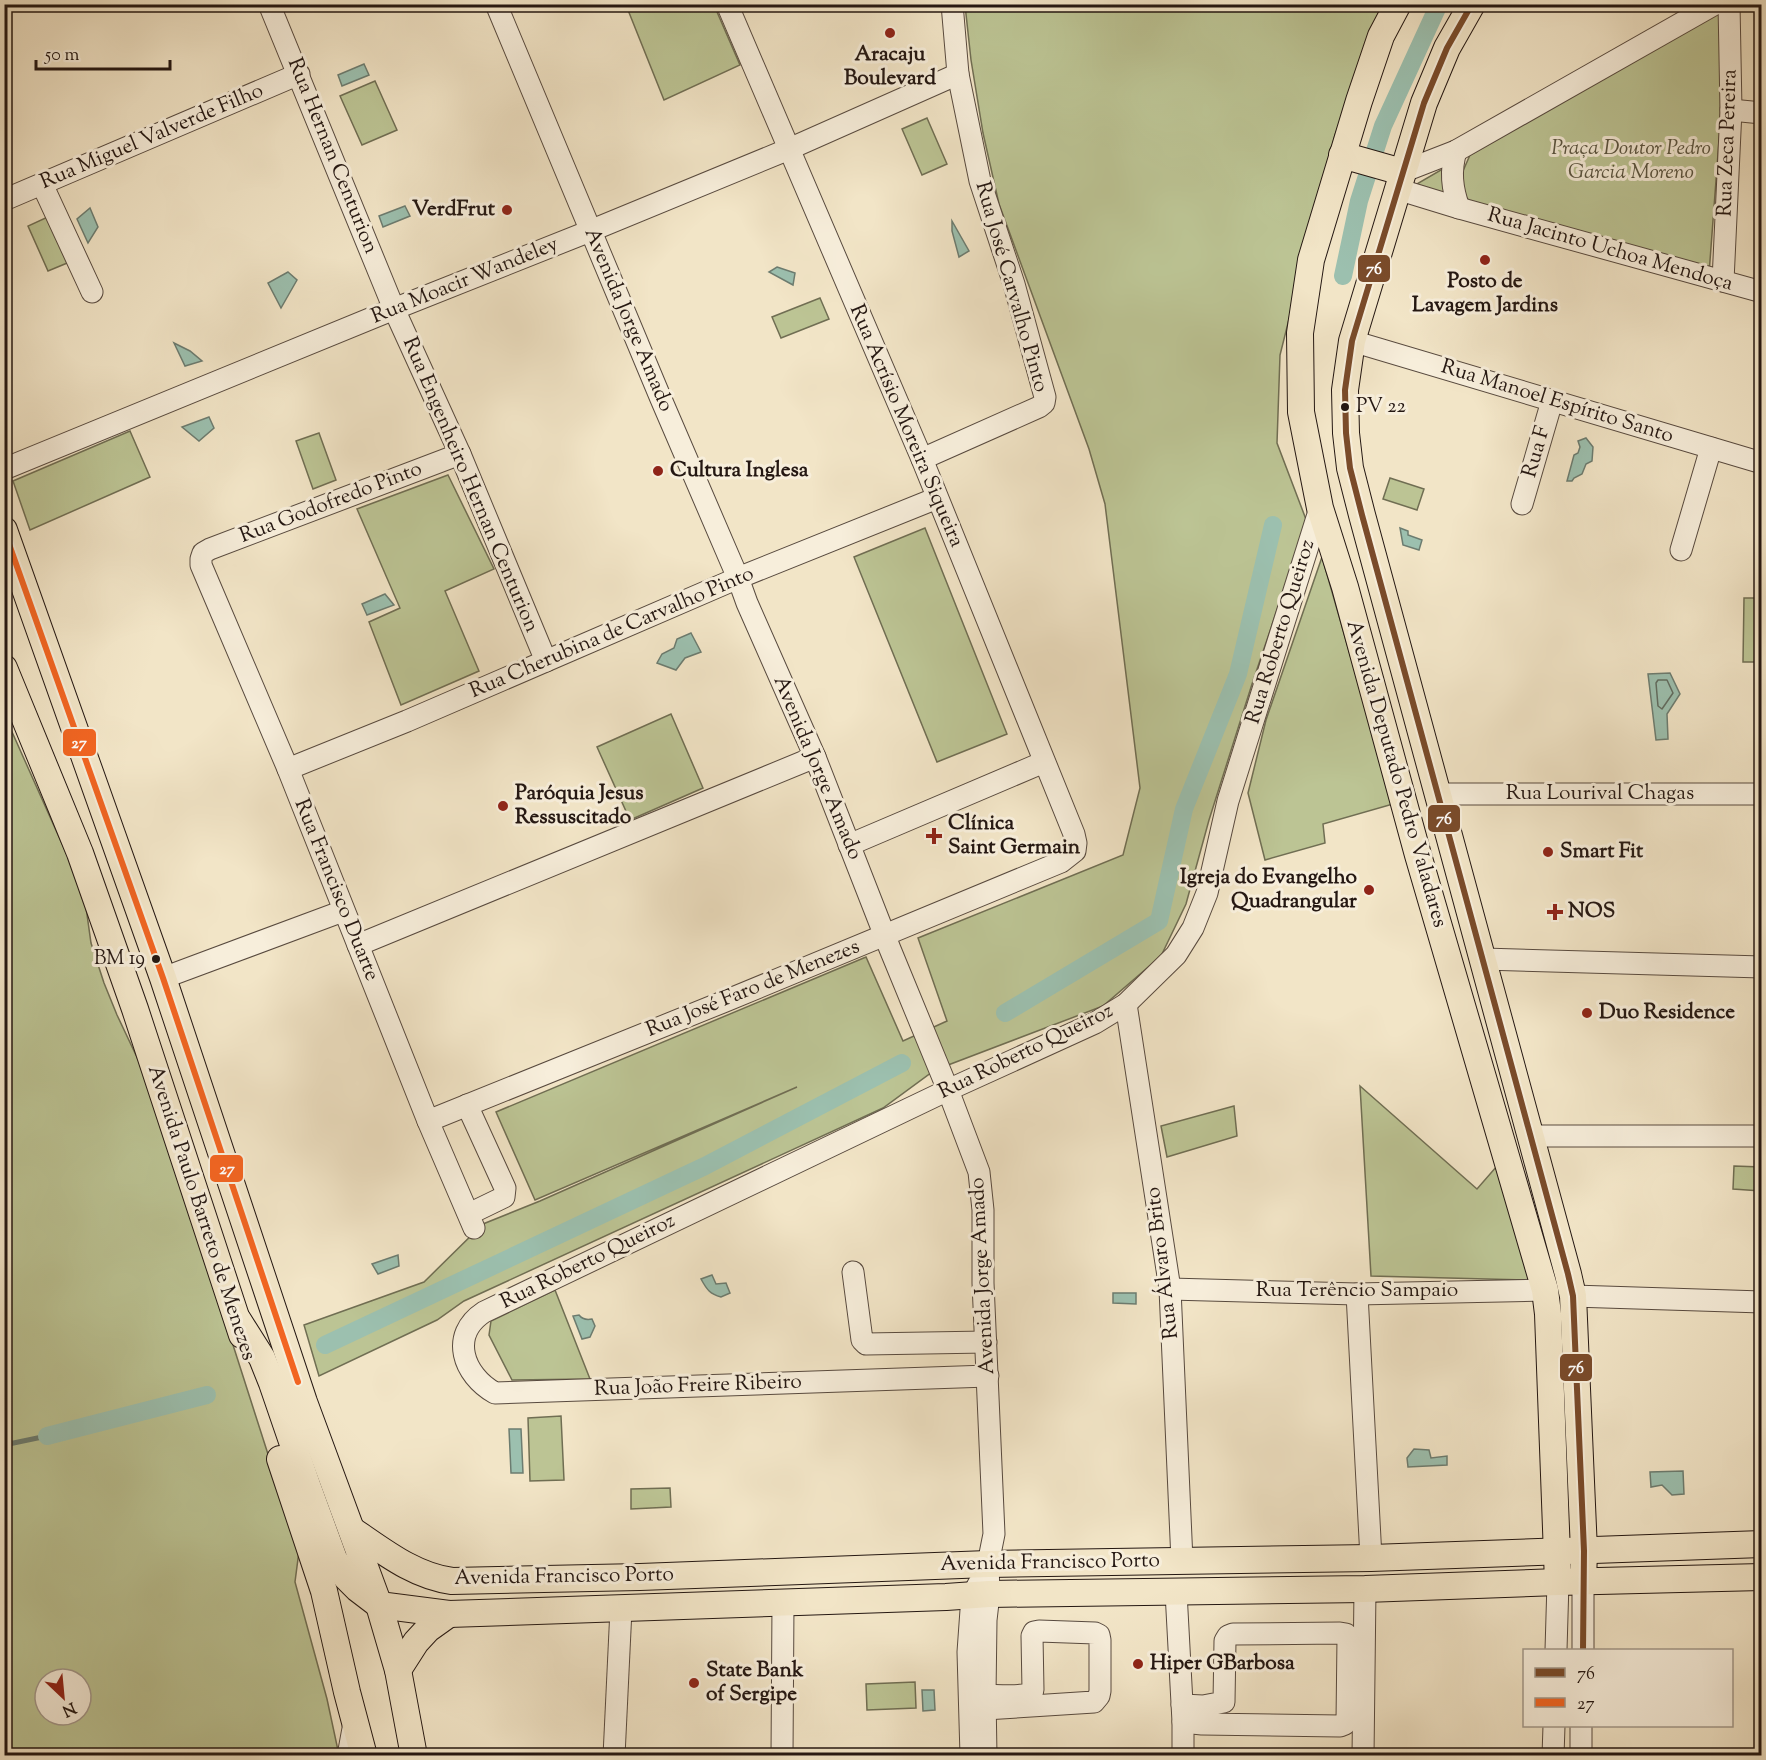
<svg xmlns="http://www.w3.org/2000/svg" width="1766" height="1760" font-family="'Sorts Mill Goudy',serif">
<rect width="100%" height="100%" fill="#f2e5c7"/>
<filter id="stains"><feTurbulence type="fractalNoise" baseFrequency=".00333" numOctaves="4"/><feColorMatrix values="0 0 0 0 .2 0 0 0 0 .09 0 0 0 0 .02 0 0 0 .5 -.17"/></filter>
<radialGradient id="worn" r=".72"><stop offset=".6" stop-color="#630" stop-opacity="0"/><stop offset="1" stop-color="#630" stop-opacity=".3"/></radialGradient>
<g fill="#bcc494" stroke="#706e53" stroke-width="1.5" fill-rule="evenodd">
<polygon points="626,5 714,5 740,65 664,100"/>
<polygon points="965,5 1383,5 1335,135 1280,355 1277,443 1307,522 1253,681 1209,820 1186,904 1161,956 1103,1006 935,1070 883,1108 464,1301 437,1320 319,1376 304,1325 424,1282 483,1224 540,1201 797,1087 535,1200 496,1112 866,957 903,1041 947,1021 918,938 1123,855 1140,788 1105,504 1089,449 999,204 983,133 971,60"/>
<polygon points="1723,10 1720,127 1709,274 1469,201 1460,188 1463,171 1470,155"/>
<polygon points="375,81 397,130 362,145 340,96"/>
<polygon points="927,118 947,164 922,175 902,129"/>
<polygon points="1446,167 1447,196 1415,185"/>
<polygon points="52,215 72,261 48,271 28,226"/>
<polygon points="820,298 829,319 781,338 772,317"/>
<polygon points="130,431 150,477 30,530 13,481"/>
<polygon points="319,433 336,480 313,489 296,441"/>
<polygon points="448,475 494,569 445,591 479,671 401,705 369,622 400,608 357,509"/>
<polygon points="1390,478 1424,489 1417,510 1383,499"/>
<polygon points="925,528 1007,734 937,762 854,557"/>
<polygon points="1322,557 1393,804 1323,824 1325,843 1265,860 1248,793 1266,720"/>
<polygon points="1744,598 1761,598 1761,662 1743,662"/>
<path d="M4,714L84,893L91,943L104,983L117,1015L143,1070L192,1217L299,1551L295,1582L327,1699L339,1755H5ZM45,1679H81V1715H45Z"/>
<polygon points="671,714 703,788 630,820 597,747"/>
<polygon points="1360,1086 1477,1189 1497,1166 1529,1280 1371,1276"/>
<polygon points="1234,1106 1237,1136 1167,1157 1161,1126"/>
<polygon points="1734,1166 1761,1167 1761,1191 1733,1189"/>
<polygon points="555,1290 590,1379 512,1380 489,1335 491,1321"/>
<polygon points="561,1416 564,1480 530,1481 528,1418"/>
<polygon points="670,1488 671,1507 631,1509 631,1489"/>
<polygon points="915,1682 916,1708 867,1710 866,1684"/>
</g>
<g fill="#9cc0af" stroke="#6c7c70" stroke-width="1.5">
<polygon points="364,64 369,75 342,86 338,75"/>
<polygon points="405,206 410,216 383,227 379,216"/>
<polygon points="90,208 98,227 88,243 77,219"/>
<polygon points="952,221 969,251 959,257 952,231"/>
<polygon points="777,267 795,273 793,285 769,272"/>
<polygon points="288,272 297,280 281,308 268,283"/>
<polygon points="174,343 190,351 202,361 185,366"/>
<polygon points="209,417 214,428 199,441 182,427"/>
<polygon points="1586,438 1593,447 1592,461 1586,464 1582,474 1574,478 1572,481 1567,481 1574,455 1578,453 1580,447 1578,441"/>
<polygon points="1400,528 1408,531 1408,535 1422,540 1419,550 1403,545"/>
<polygon points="385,594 394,605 367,615 362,604"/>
<polygon points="691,633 701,652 685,658 676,670 657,663 662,654 674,648 677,639"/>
<polygon points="1670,673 1680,694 1667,714 1668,739 1656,740 1648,674"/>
<polygon points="398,1255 399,1266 378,1274 372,1264"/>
<path d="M712,1275L716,1284L726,1283L730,1293L721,1297C710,1294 707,1290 701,1279Z"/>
<polygon points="1113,1293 1136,1293 1136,1304 1113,1303"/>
<path d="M579,1315C582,1319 587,1320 592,1319L595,1326L590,1337L582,1339L573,1316Z"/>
<polygon points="509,1429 521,1429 523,1473 511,1473"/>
<polygon points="1414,1449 1429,1450 1431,1458 1447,1456 1447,1465 1408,1467 1407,1458"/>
<polygon points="1683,1471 1684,1494 1672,1495 1662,1485 1651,1487 1650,1472"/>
<polygon points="922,1690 934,1690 935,1710 923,1711"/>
</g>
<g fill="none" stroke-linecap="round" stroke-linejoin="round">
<polygon stroke="#606c60" stroke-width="1.5" points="1658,680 1667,680 1673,693 1662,709 1658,706 1656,683"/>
<polyline stroke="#6c7c70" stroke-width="5" points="4,1445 47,1436"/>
<g stroke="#9cc0af" stroke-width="18">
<polyline points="1343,276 1359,201 1383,126 1439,4"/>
<polyline points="1005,1013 1159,921 1184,809 1238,674 1273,525"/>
<polyline points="325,1345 705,1166 902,1063"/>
<polyline points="47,1436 207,1395"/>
</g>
<defs>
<g id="minor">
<polyline points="269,4 394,309 460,454 546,661"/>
<polyline points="496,4 661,399 738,578 747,603 815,757 890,949 948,1090 979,1172 983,1210 983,1283 994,1534 988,1564 989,1594 986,1620 985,1695 986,1756"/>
<polyline points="1731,110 1762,113"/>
<path d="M1456,151C1450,171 1452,188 1459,208"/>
<polyline points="1402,172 1456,151 1715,4"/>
<polyline points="42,184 92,292"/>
<polyline points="1397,189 1459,208 1762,292"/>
<polyline points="4,200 299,74"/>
<polyline points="1723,281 1731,110 1729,4"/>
<polyline points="1352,341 1762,463"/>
<polyline points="460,454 210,549 203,553 201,559 201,565 288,769 428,1121 474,1228"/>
<polyline points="922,459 1039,407 1044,403 1045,397 1014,284 980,181 958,74 952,4"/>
<polyline points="4,469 394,309 590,231 789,149 958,74"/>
<polyline points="1522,504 1552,401"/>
<polyline points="1681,550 1711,448"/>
<polyline points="288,769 407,721 738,578 937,498"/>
<polyline points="1438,794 1762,794"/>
<polyline points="849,845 1044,762"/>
<polyline points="358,945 815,757"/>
<polyline points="1483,959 1762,967"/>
<polyline points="163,978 343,911"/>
<polyline points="1126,1004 1170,1289 1182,1561"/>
<polyline points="467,1105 505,1188 504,1197 469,1214"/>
<polyline points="428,1121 723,1002 1061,862 1075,851 1076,843 1074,834 922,459 727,4"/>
<polyline points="1530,1136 1762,1136"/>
<polyline points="853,1272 862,1340 866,1344 986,1342"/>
<polyline points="1170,1289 1357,1294 1545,1290"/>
<polyline points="1357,1294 1371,1558"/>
<polyline points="1573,1296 1762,1302"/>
<path d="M988,1376L495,1393C463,1375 449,1335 484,1312L948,1090L1095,1023L1126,1004L1176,955L1193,928L1207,893L1228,801L1320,508"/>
<polyline points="1176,1592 1183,1722 1183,1756"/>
<polyline points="1556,1650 1558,1582"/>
<polyline points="1583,1650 1583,1581"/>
<path d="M985,1695C997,1695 1025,1699 1033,1690L1032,1636L1034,1632L1039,1631L1095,1633L1099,1635L1100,1640V1691L1099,1696L1094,1702L985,1709"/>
<polyline points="1182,1705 1203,1706 1224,1702 1225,1641 1228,1636 1233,1634 1340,1633 1346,1634 1348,1638 1347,1721 1345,1724 1340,1726 1202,1724 1183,1722"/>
<polyline points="348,1756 354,1723"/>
<polyline points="614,1756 621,1609"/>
<polyline points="782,1756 783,1603"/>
<polyline points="971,1756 968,1652 972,1596 979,1583"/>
<polyline points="1363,1756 1365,1589"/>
<polyline points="1553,1756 1554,1726"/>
<polyline points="1581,1756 1581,1726"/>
</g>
<g id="major">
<polyline points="1398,4 1381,36 1359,101 1311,260 1300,333 1301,412 1320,508 1345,587 1418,855 1545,1290 1548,1314 1558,1582"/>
<polyline points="1472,4 1447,48 1424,103 1352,341 1345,390 1346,433 1350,468 1362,515 1568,1274 1573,1296 1584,1551 1583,1581"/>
<polyline points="1342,155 1402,172"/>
<polyline points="4,530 163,978 304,1402 379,1605 398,1670 414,1756"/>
<polyline points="4,668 80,853 135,1009 242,1335"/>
<polyline points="238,1320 262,1358 272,1383 307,1485 334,1559 346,1577 358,1589 379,1605 449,1614 946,1597 989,1594 1365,1589 1558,1582 1762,1577"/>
<polyline points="280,1459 324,1591 347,1692 364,1756"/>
<path d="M352,1530C383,1551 414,1576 452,1581L640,1577L988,1564L1371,1558L1762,1544"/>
<polyline points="398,1670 416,1642 428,1629 449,1614"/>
</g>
</defs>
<use href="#minor" stroke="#584a3f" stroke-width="23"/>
<use href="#major" stroke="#241712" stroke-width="28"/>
<use href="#minor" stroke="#f7eedb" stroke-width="21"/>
<use href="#major" stroke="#f2e5c7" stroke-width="26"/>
<defs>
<polyline id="bus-1" points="1472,4 1447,48 1424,103 1352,341 1345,390 1346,433 1350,468 1362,515 1568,1274 1573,1296 1584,1551 1583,1650"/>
<polyline id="bus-2" points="4,530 163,978 298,1382"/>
</defs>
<use href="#bus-1" stroke="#f7eedb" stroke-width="10"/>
<use href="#bus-2" stroke="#f7eedb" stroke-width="10"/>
<use href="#bus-1" stroke="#7a4b2a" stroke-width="6"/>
<use href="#bus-2" stroke="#f26522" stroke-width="6"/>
</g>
<g fill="#8f2418" stroke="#f7eedb" stroke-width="2">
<circle cx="890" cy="33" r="6"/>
<circle cx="507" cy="210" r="6"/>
<circle cx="1485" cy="260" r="6"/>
<circle cx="658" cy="471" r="6"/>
<circle cx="503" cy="806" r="6"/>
<path d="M931 827h6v6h6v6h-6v6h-6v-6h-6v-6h6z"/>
<circle cx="1548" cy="852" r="6"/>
<circle cx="1369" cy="890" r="6"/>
<path d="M1552 903h6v6h6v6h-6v6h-6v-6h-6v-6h6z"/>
<circle cx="1587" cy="1013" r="6"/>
<circle cx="1138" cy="1664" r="6"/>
<circle cx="694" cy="1683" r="6"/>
</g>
<g fill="#241712" stroke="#f7eedb" stroke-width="2">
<circle cx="1345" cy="407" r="5"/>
<circle cx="156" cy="959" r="5"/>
</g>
<g text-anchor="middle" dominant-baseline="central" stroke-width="6" stroke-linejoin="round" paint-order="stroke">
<g font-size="20" fill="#241712" stroke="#f7eedb" text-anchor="start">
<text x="1356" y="407">PV 22</text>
<text x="145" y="959" text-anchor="end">BM 19</text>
</g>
<g font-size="21" font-weight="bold" fill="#241712" stroke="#f7eedb" text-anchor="start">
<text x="890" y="55" text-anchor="middle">Aracaju<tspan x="890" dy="24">Boulevard</tspan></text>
<text x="495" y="210" text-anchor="end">VerdFrut</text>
<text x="1485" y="282" text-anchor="middle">Posto de<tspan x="1485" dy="24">Lavagem Jardins</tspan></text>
<text x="670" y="471">Cultura Inglesa</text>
<text x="515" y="794">Paróquia Jesus<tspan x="515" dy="24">Ressuscitado</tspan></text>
<text x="948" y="824">Clínica<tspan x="948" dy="24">Saint Germain</tspan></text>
<text x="1560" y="852">Smart Fit</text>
<text x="1357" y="878" text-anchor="end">Igreja do Evangelho<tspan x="1357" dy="24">Quadrangular</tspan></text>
<text x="1568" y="912">NOS</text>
<text x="1599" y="1013">Duo Residence</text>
<text x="1150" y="1664">Hiper GBarbosa</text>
<text x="706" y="1671">State Bank<tspan x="706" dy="24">of Sergipe</tspan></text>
</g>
<g font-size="21" fill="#241712" stroke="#f7eedb">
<text transform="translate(152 137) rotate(-23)">Rua Miguel Valverde Filho</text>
<text transform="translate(1728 143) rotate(-88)">Rua Zeca Pereira</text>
<text transform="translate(332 156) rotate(68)">Rua Hernan Centurion</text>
<text transform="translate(1610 250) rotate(16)">Rua Jacinto Uchoa Mendoça</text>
<text transform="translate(465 281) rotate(-22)">Rua Moacir Wandeley</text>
<text transform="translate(1011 287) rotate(74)">Rua José Carvalho Pinto</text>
<text transform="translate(628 320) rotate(67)">Avenida Jorge Amado</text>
<text transform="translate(1557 402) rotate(17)">Rua Manoel Espírito Santo</text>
<text transform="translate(906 426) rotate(67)">Rua Acrísio Moreira Siqueira</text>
<text transform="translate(1537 452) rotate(-74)">Rua F</text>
<text transform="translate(470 485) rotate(67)">Rua Engenheiro Hernan Centurion</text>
<text transform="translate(331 503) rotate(-21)">Rua Godofredo Pinto</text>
<text transform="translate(1281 632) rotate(-73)">Rua Roberto Queiroz</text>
<text transform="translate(612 633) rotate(-23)">Rua Cherubina de Carvalho Pinto</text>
<text transform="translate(817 768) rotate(67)">Avenida Jorge Amado</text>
<text transform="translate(1396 774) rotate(74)">Avenida Deputado Pedro Valadares</text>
<text x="1600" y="794">Rua Lourival Chagas</text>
<text transform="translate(336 890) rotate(68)">Rua Francisco Duarte</text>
<text transform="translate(753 989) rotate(-22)">Rua José Faro de Menezes</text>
<text transform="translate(1026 1052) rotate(-26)">Rua Roberto Queiroz</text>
<text transform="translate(201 1213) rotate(72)">Avenida Paulo Barreto de Menezes</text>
<text transform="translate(588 1262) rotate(-26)">Rua Roberto Queiroz</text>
<text transform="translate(1163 1263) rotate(-97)">Rua Álvaro Brito</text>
<text transform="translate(983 1276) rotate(-93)">Avenida Jorge Amado</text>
<text x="1357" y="1291">Rua Terêncio Sampaio</text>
<text transform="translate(698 1386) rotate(-2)">Rua João Freire Ribeiro</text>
<text transform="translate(1050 1563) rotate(-1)">Avenida Francisco Porto</text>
<text transform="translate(564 1577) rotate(-1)">Avenida Francisco Porto</text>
</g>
<g font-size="21" font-style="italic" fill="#595440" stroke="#f7eedb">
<text x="1631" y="149">Praça Doutor Pedro<tspan x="1631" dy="24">Garcia Moreno</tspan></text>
</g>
</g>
<g stroke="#f7eedb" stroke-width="2">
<rect x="1357" y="254" width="34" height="29" rx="6" fill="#7a4b2a"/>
<rect x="62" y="728" width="35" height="29" rx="6" fill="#f26522"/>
<rect x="1427" y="804" width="34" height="29" rx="6" fill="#7a4b2a"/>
<rect x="209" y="1154" width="35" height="29" rx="6" fill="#f26522"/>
<rect x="1559" y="1353" width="34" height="29" rx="6" fill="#7a4b2a"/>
</g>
<g font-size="16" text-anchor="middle" font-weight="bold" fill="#fff">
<text x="1374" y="274">76</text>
<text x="79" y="748">27</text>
<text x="1444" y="824">76</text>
<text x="227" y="1174">27</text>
<text x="1576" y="1373">76</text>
</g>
<rect width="1766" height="1760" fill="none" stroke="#f2e5c7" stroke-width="24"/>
<rect x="6" y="6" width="1754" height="1748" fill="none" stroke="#241712" stroke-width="3"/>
<rect x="12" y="12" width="1742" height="1736" fill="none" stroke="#241712" stroke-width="1.5"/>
<rect x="1523" y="1649" width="210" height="78" fill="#f7eedb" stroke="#a3988b" stroke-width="1.5"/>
<rect x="1535" y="1668" width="30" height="9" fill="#7a4b2a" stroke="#a3988b" stroke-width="1.5"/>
<text x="1577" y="1679" font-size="18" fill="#241712">76</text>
<rect x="1535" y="1698" width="30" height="9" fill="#f26522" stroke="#a3988b" stroke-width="1.5"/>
<text x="1577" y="1709" font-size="18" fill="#241712">27</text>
<g transform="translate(63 1697) rotate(154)"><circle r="28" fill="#f7eedb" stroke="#a3988b" stroke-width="1.5"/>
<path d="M0-4.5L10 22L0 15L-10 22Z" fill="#8f2418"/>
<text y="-9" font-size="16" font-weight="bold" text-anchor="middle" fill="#241712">N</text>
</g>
<path d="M36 60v9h134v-9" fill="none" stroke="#241712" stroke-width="3"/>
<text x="45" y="60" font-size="18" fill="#241712" stroke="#f7eedb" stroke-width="4.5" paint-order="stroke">50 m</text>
<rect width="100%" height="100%" filter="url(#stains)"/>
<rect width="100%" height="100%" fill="url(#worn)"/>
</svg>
